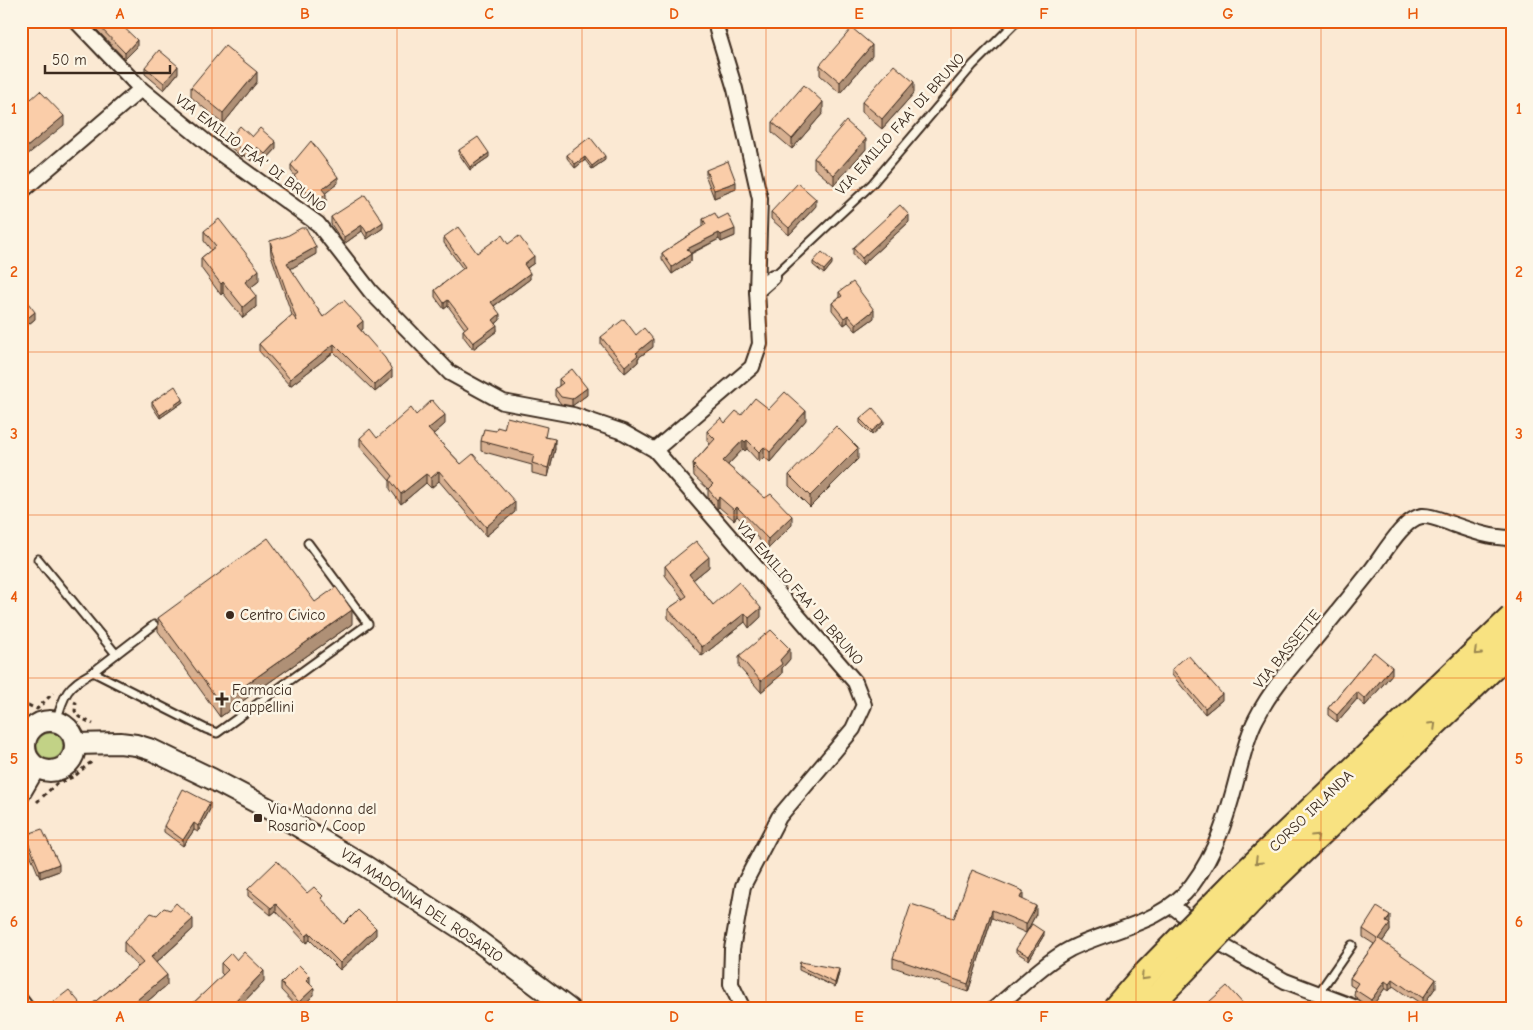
<svg xmlns="http://www.w3.org/2000/svg" width="1533" height="1030" font-family="'Comic Neue',sans-serif">
<rect width="100%" height="100%" fill="#fbe9d3"/>
<filter id="ink" filterUnits="userSpaceOnUse"><feTurbulence type="fractalNoise" baseFrequency=".02" numOctaves="2"/><feDisplacementMap in="SourceGraphic" scale="10" xChannelSelector="R" yChannelSelector="G"/><feConvolveMatrix kernelMatrix="1 2 1 2 8 2 1 2 1" color-interpolation-filters="sRGB"/></filter>
<g filter="url(#ink)">
<circle fill="#c2d286" stroke="#7e7e52" cx="50" cy="746" r="13"/>
<g fill="none" stroke-linecap="round" stroke-linejoin="round">
<defs>
<g id="lane">
<polyline points="773,277 872,184 973,65 1017,21"/>
<polyline points="38,559 116,654"/>
<polyline points="93,672 154,625"/>
<path d="M56,722C64,694 67,686 93,672L206,729L217,733L368,624L308,543"/>
<polyline points="1318,994 1352,945"/>
</g>
<g id="street">
<polyline points="76,21 141,89 217,151 318,224 371,292 450,373 503,402 573,415 623,432 655,450 855,682 864,705 853,729 779,817 743,886 732,949 731,984 743,1009"/>
<polyline points="21,192 141,89"/>
<polyline points="757,291 773,277"/>
<polyline points="655,450 752,367 760,344 757,291 760,199 735,89 717,30"/>
<polyline points="21,797 38,768"/>
<polyline points="1172,906 1225,947 1285,981 1359,1009"/>
<polyline points="21,1001 27,1009"/>
<path d="M994,1009C1017,990 1045,962 1070,949C1113,928 1162,924 1192,885C1217,852 1228,813 1238,774C1243,756 1247,736 1256,719C1270,691 1291,667 1311,644C1332,619 1352,594 1372,569C1383,555 1404,518 1422,516C1431,515 1443,521 1452,524C1472,531 1491,538 1512,538"/>
</g>
<g id="secondary">
<circle cx="50" cy="746" r="25"/>
<polyline points="75,744 120,743 136,745 152,750 212,779 271,810 365,866 465,931 569,1009"/>
</g>
</defs>
<use href="#lane" stroke="#3b2a1e" stroke-width="11"/>
<use href="#street" stroke="#3b2a1e" stroke-width="18"/>
<use href="#secondary" stroke="#3b2a1e" stroke-width="24"/>
<g stroke="#3b2a1e" stroke-width="3" stroke-dasharray="4 4" stroke-linecap="butt">
<polyline points="21,702 37,709 53,693"/>
<polyline points="74,702 76,703 75,711 79,717 93,724"/>
<polyline points="37,802 56,784 75,776 87,765 92,762"/>
</g>
<use href="#lane" stroke="#fcf5e5" stroke-width="7"/>
<use href="#street" stroke="#fcf5e5" stroke-width="14"/>
<use href="#secondary" stroke="#fcf5e5" stroke-width="20"/>
<defs>
<g id="highway-bridge">
<polyline points="1115,1009 1141,979 1239,879 1512,618"/>
<polyline points="1146,1009 1256,895 1512,649"/>
</g>
</defs>
<use href="#highway-bridge" stroke="#3b2a1e" stroke-width="29" stroke-linecap="butt"/>
<use href="#highway-bridge" stroke="#f8e281" stroke-width="25"/>
</g>
<g fill="#d7b091" stroke="#3b2a1e">
<polygon points="96,23 137,47 125,59 96,29"/>
<polygon points="872,56 840,93 820,75 820,65"/>
<polygon points="145,67 178,73 164,90 145,74"/>
<polygon points="257,82 223,124 191,97 191,87"/>
<polygon points="914,93 882,129 862,112 862,102"/>
<polygon points="823,113 792,149 772,132 772,122"/>
<polygon points="252,137 276,149 265,161 257,154 251,161 244,155 242,157 229,146 229,139"/>
<polygon points="866,149 834,185 814,168 814,158"/>
<polygon points="459,150 489,157 470,170 459,154"/>
<polygon points="567,155 605,160 592,169 585,160 575,168 567,158"/>
<polygon points="291,165 338,183 325,193 326,201 316,210 294,182 295,176 291,171"/>
<polygon points="706,170 736,189 714,198 706,177"/>
<polygon points="816,206 789,235 771,219 771,212"/>
<polygon points="331,217 383,228 367,239 362,231 344,244 331,224"/>
<polygon points="703,219 718,219 735,236 721,242 719,239 691,254 691,261 672,274 662,259 662,253 703,226"/>
<polygon points="909,222 862,265 853,255 853,248"/>
<polygon points="204,231 259,281 250,288 256,307 243,318 223,293 221,295 201,268 201,258 211,250 204,241"/>
<polygon points="444,237 477,253 508,244 534,263 527,268 530,279 494,306 500,320 496,324 497,331 473,349 463,336 463,330 465,329 448,306 444,309 435,297 435,290 463,269 444,243"/>
<polygon points="270,241 316,254 290,269 323,317 363,329 361,330 392,377 375,392 334,352 290,386 259,351 259,344 292,315 271,255"/>
<polygon points="813,262 832,264 824,274 813,265"/>
<polygon points="839,292 874,318 856,331 848,322 844,325 832,310 832,303 839,297"/>
<polygon points="21,302 35,319 24,328 21,324"/>
<polygon points="636,335 653,347 638,358 638,362 625,373 601,344 601,337"/>
<polygon points="559,379 587,395 572,406 561,404 555,396 555,389 559,386"/>
<polygon points="152,402 183,402 160,418 152,406"/>
<polygon points="769,409 806,420 770,462 764,457 759,462 747,449 745,451 743,449 728,465 792,525 768,549 737,516 734,520 719,507 717,509 708,498 708,489 694,476 693,463 710,444 707,440 707,431 741,415"/>
<polygon points="416,415 445,424 433,434 461,464 515,512 486,536 439,481 431,488 426,483 401,504 390,489 390,481 360,447 360,438 377,438"/>
<polygon points="860,419 884,424 872,435 860,423"/>
<polygon points="496,431 547,437 555,449 548,477 532,473 532,465 481,451 481,441"/>
<polygon points="858,459 810,507 789,486 789,475"/>
<polygon points="665,566 709,567 693,580 713,605 761,617 749,628 745,622 702,656 668,618 668,609 683,599 665,575"/>
<polygon points="315,602 352,624 220,717 158,631 158,618"/>
<polygon points="1374,652 1392,674 1365,706 1357,699 1337,722 1328,715 1328,708"/>
<polygon points="739,656 790,659 782,668 782,674 761,692 739,667"/>
<polygon points="1172,669 1222,700 1205,714 1172,675"/>
<polygon points="210,809 198,832 194,830 183,846 164,832 164,826"/>
<polygon points="25,835 59,871 40,878 25,842"/>
<polygon points="248,889 307,893 323,901 344,924 376,935 340,970 310,940 306,943 276,911 271,915 248,896"/>
<polygon points="1022,900 1036,914 1026,933 992,918 968,992 893,967 893,958 954,918"/>
<polygon points="1390,923 1389,924 1390,931 1382,942 1436,987 1423,1005 1411,997 1410,998 1393,986 1389,991 1385,988 1371,1008 1354,996 1355,988 1350,985 1350,978 1374,944 1363,937 1363,929"/>
<polygon points="193,929 156,963 167,985 138,1009 86,1009 138,967 124,952 124,942"/>
<polygon points="1044,935 1029,960 1016,952 1016,949"/>
<polygon points="237,960 264,981 237,1009 187,1009 223,975 221,973 221,963"/>
<polygon points="799,966 839,973 835,987 799,970"/>
<polygon points="281,983 310,983 310,984 314,995 299,1009 281,990"/>
</g>
<g fill="#af9076" stroke="#3b2a1e">
<polygon points="137,40 137,47 125,59 125,53"/>
<polygon points="872,45 872,56 840,93 840,82"/>
<polygon points="178,66 178,73 164,90 164,83"/>
<polygon points="257,72 257,82 223,124 223,113"/>
<polygon points="914,82 914,93 882,129 882,119"/>
<polygon points="823,102 823,113 792,149 792,139"/>
<polygon points="64,116 64,125 21,160 21,152"/>
<polygon points="866,139 866,149 834,185 834,175"/>
<polygon points="276,142 276,149 265,161 265,154"/>
<polygon points="244,147 244,155 242,157 242,150"/>
<polygon points="257,147 257,154 251,161 251,154"/>
<polygon points="489,153 489,157 470,170 470,167"/>
<polygon points="605,156 605,160 592,169 592,166"/>
<polygon points="585,157 585,160 575,168 575,164"/>
<polygon points="338,177 338,183 322,196 322,189"/>
<polygon points="736,182 736,189 714,198 714,190"/>
<polygon points="326,194 326,201 316,210 316,203"/>
<polygon points="816,199 816,206 789,235 789,228"/>
<polygon points="909,215 909,222 862,265 862,258"/>
<polygon points="383,222 383,228 367,239 367,233"/>
<polygon points="362,225 362,231 344,244 344,237"/>
<polygon points="735,229 735,236 721,242 721,235"/>
<polygon points="719,233 719,239 687,255 687,249"/>
<polygon points="316,247 316,254 287,271 287,263"/>
<polygon points="691,254 691,261 672,274 672,267"/>
<polygon points="534,256 534,263 524,270 524,264"/>
<polygon points="832,261 832,264 824,274 824,270"/>
<polygon points="259,270 259,281 245,292 245,282"/>
<polygon points="530,273 530,279 491,308 491,302"/>
<polygon points="223,282 223,293 221,295 221,284"/>
<polygon points="256,296 256,307 243,318 243,307"/>
<polygon points="448,300 448,306 444,309 444,303"/>
<polygon points="874,310 874,318 856,331 856,324"/>
<polygon points="35,312 35,319 24,328 24,321"/>
<polygon points="500,314 500,320 493,326 493,320"/>
<polygon points="848,315 848,322 844,325 844,318"/>
<polygon points="363,321 363,329 357,334 357,326"/>
<polygon points="497,325 497,331 473,349 473,343"/>
<polygon points="653,339 653,347 638,358 638,362 625,373 625,366 636,353"/>
<polygon points="334,344 334,352 290,386 290,379"/>
<polygon points="392,370 392,377 375,392 375,385"/>
<polygon points="587,388 587,395 572,406 572,399"/>
<polygon points="183,399 183,402 160,418 160,415"/>
<polygon points="806,411 806,420 770,462 770,452"/>
<polygon points="445,415 445,424 428,439 428,429"/>
<polygon points="884,421 884,424 872,435 872,431"/>
<polygon points="555,439 555,449 548,477 548,468"/>
<polygon points="743,440 743,449 723,470 723,461"/>
<polygon points="747,440 747,449 745,451 745,442"/>
<polygon points="764,447 764,457 759,462 759,452"/>
<polygon points="858,448 858,459 810,507 810,496"/>
<polygon points="439,471 439,481 431,488 431,478"/>
<polygon points="426,474 426,483 401,504 401,494"/>
<polygon points="719,497 719,507 717,509 717,500"/>
<polygon points="515,502 515,512 486,536 486,527"/>
<polygon points="737,507 737,516 734,520 734,510"/>
<polygon points="792,516 792,525 768,549 768,539"/>
<polygon points="709,557 709,567 689,583 689,574"/>
<polygon points="761,608 761,617 749,628 749,618"/>
<polygon points="352,610 352,624 220,717 220,703"/>
<polygon points="745,613 745,622 702,656 702,647"/>
<polygon points="790,649 790,659 782,668 782,674 761,692 761,681"/>
<polygon points="1392,667 1392,674 1365,706 1365,699"/>
<polygon points="1357,692 1357,699 1337,722 1337,715"/>
<polygon points="1222,694 1222,700 1205,714 1205,708"/>
<polygon points="210,803 210,809 198,832 198,826"/>
<polygon points="194,823 194,830 183,846 183,840"/>
<polygon points="59,864 59,871 40,878 40,871"/>
<polygon points="1023,891 1023,899 1020,907 1020,898"/>
<polygon points="276,904 276,911 271,915 271,908"/>
<polygon points="1036,906 1036,914 1026,933 1026,924"/>
<polygon points="992,910 992,918 968,992 968,984"/>
<polygon points="1390,915 1390,923 1388,926 1390,924 1390,931 1379,946 1379,939 1386,922"/>
<polygon points="193,919 193,929 151,967 151,957"/>
<polygon points="376,928 376,935 340,970 340,963"/>
<polygon points="1044,932 1044,935 1029,960 1029,956"/>
<polygon points="310,933 310,940 306,943 306,936"/>
<polygon points="839,969 839,973 835,987 835,983"/>
<polygon points="264,971 264,981 237,1009 231,1009 231,1005"/>
<polygon points="167,975 167,985 138,1009 126,1009"/>
<polygon points="310,976 310,983 306,987 306,980"/>
<polygon points="1393,979 1393,986 1389,991 1389,984"/>
<polygon points="1436,979 1436,987 1423,1005 1423,998"/>
<polygon points="1385,981 1385,988 1371,1008 1371,1000"/>
<polygon points="314,988 314,995 299,1009 299,1002"/>
</g>
<g fill="#facda9" stroke="#3b2a1e">
<polygon points="98,21 117,21 137,40 125,53 96,23"/>
<polygon points="852,28 872,45 840,82 820,65"/>
<polygon points="225,46 257,72 223,113 191,87"/>
<polygon points="159,50 178,66 164,83 145,67"/>
<polygon points="894,65 914,82 882,119 862,102"/>
<polygon points="804,85 823,102 792,139 772,122"/>
<polygon points="21,89 31,99 40,91 64,116 21,152"/>
<polygon points="846,121 866,139 834,175 814,158"/>
<polygon points="240,126 252,137 260,128 276,142 265,154 257,147 251,154 244,147 242,150 229,139"/>
<polygon points="478,137 489,153 470,167 459,150"/>
<polygon points="590,137 605,156 592,166 585,157 575,164 567,155"/>
<polygon points="311,141 338,177 322,189 326,194 316,203 294,176 298,173 291,165"/>
<polygon points="728,161 736,182 714,190 706,170"/>
<polygon points="798,183 816,199 789,228 771,212"/>
<polygon points="365,195 383,222 367,233 362,225 344,237 331,217"/>
<polygon points="900,205 909,215 862,258 853,248"/>
<polygon points="715,213 718,219 728,214 735,229 721,235 719,233 687,249 691,254 672,267 662,253 706,224 703,219"/>
<polygon points="219,219 259,270 245,282 256,296 243,307 223,282 221,284 201,258 216,246 204,231"/>
<polygon points="458,227 477,253 502,235 508,244 519,236 534,256 524,264 530,273 491,302 500,314 493,320 497,325 473,343 463,330 468,326 448,300 444,303 435,290 465,267 444,237"/>
<polygon points="301,228 306,228 316,247 287,263 323,317 344,300 363,321 357,326 385,358 392,370 375,385 334,344 290,379 259,344 292,315 297,321 271,248 272,247 270,241 287,236"/>
<polygon points="822,252 832,261 824,270 813,262"/>
<polygon points="853,282 874,310 856,324 848,315 844,318 832,303 842,296 839,292"/>
<polygon points="25,299 35,312 24,321 21,317 21,302"/>
<polygon points="624,319 636,335 644,328 653,339 636,353 638,355 625,366 601,337"/>
<polygon points="572,369 587,388 572,399 561,397 555,389 563,383 559,379"/>
<polygon points="175,386 183,399 160,415 152,402"/>
<polygon points="785,392 806,411 770,452 764,447 759,452 747,440 745,442 743,440 723,461 765,498 771,494 792,516 768,539 737,507 734,510 719,497 717,500 708,489 713,484 694,467 695,465 693,463 715,439 707,431 721,418 725,423 736,411 741,415 755,398 769,409"/>
<polygon points="432,400 445,415 428,429 461,464 473,454 515,502 486,527 439,471 431,478 426,474 401,494 390,480 393,476 360,438 370,429 377,438 411,408 416,415"/>
<polygon points="873,408 884,421 872,431 860,419"/>
<polygon points="507,417 547,427 545,437 555,439 548,468 532,463 534,455 481,441 484,429 496,431 497,427 504,429"/>
<polygon points="836,426 858,448 810,496 789,475"/>
<polygon points="268,538 315,602 336,587 352,610 220,703 158,618"/>
<polygon points="696,541 709,557 689,574 713,605 739,582 761,608 749,618 745,613 702,647 668,609 687,596 665,566"/>
<polygon points="771,630 790,649 780,660 782,664 761,681 739,656"/>
<polygon points="1374,652 1392,667 1365,699 1357,692 1337,715 1328,708"/>
<polygon points="1188,655 1222,694 1205,708 1172,669"/>
<polygon points="183,789 210,803 198,826 194,823 183,840 164,826"/>
<polygon points="42,829 59,864 40,871 25,835"/>
<polygon points="277,861 307,893 314,887 323,896 321,898 344,924 358,910 376,928 340,963 310,933 306,936 276,904 271,908 248,889"/>
<polygon points="972,870 1023,891 1020,898 1036,906 1026,924 992,910 968,984 893,958 911,904 954,918"/>
<polygon points="176,903 193,919 151,957 167,975 126,1009 86,1009 143,963 124,942 151,913 157,915 164,908 170,910"/>
<polygon points="1377,907 1390,915 1386,922 1390,924 1379,939 1436,979 1423,998 1411,990 1410,991 1393,979 1389,984 1385,981 1371,1000 1354,989 1358,983 1350,978 1378,939 1363,929"/>
<polygon points="1032,924 1044,932 1029,956 1016,949"/>
<polygon points="244,952 264,971 231,1005 235,1009 187,1009 228,970 221,963 231,953 237,960"/>
<polygon points="800,962 839,969 835,983 799,966"/>
<polygon points="299,965 310,976 306,980 314,988 299,1002 281,983"/>
<polygon points="1227,986 1246,1007 1244,1009 1201,1009"/>
<polygon points="69,990 85,1009 55,1009 51,1004"/>
</g>
<defs><path id="oneway-chevron" d="M-2-3.5L2.5 0L-2 3.5" fill="none" stroke-width="1.6" stroke-linecap="round" stroke-linejoin="round" transform="scale(1.25)"/></defs>
<g stroke="#9a8650">
<use href="#oneway-chevron" transform="translate(1477 652) rotate(136)"/>
<use href="#oneway-chevron" transform="translate(1433 725) rotate(-44)"/>
<use href="#oneway-chevron" transform="translate(1316 837) rotate(-44)"/>
<use href="#oneway-chevron" transform="translate(1258 861) rotate(136)"/>
<use href="#oneway-chevron" transform="translate(1144 977) rotate(134)"/>
</g>
</g>
<path fill="none" stroke="#e8590c" stroke-width="1" stroke-opacity="0.55" d="M212,21V1009M397,21V1009M582,21V1009M766,21V1009M951,21V1009M1136,21V1009M1321,21V1009M21,190H1512M21,352H1512M21,515H1512M21,678H1512M21,840H1512"/>
<g fill="#3b2a1e" stroke="#fcf5e5" stroke-width="2">
<circle cx="230" cy="615" r="5"/>
<path d="M219.5 691.5h5v5h5v5h-5v5h-5v-5h-5v-5h5z"/>
<rect x="253" y="813" width="10" height="10" rx="2.5"/>
</g>
<g text-anchor="middle" dominant-baseline="central" stroke-width="5" stroke-linejoin="round" paint-order="stroke">
<g font-size="15" fill="#3b2a1e" stroke="#fcf5e5">
<text transform="translate(900 124) rotate(-48)">VIA EMILIO FAA' DI BRUNO</text>
<text transform="translate(251 153) rotate(37)">VIA EMILIO FAA' DI BRUNO</text>
<text transform="translate(800 593) rotate(49)">VIA EMILIO FAA' DI BRUNO</text>
<text transform="translate(1287 649) rotate(-51)">VIA BASSETTE</text>
<text transform="translate(1311 811) rotate(-44)">CORSO IRLANDA</text>
<text transform="translate(422 905) rotate(34)">VIA MADONNA DEL ROSARIO</text>
</g>
<g font-size="15" fill="#3b2a1e" stroke="#fcf5e5" text-anchor="start">
<text x="240" y="615">Centro Civico</text>
<text x="232" y="690">Farmacia<tspan x="232" dy="17">Cappellini</tspan></text>
<text x="268" y="809">Via Madonna del<tspan x="268" dy="17">Rosario / Coop</tspan></text>
</g>
</g>
<rect width="1533" height="1030" fill="none" stroke="#fcf5e5" stroke-width="55"/>
<path d="M45 65v8h125v-8" fill="none" stroke="#3b2a1e" stroke-width="2.5"/>
<text x="52" y="65" font-size="15" fill="#3b2a1e" stroke="#fcf5e5" stroke-width="4" paint-order="stroke">50 m</text>
<rect x="28" y="28" width="1478" height="974" fill="none" stroke="#e8590c" stroke-width="2"/>
<g font-size="16" text-anchor="middle" font-weight="bold" fill="#e8590c">
<text x="120" y="19">A</text>
<text x="305" y="19">B</text>
<text x="489" y="19">C</text>
<text x="674" y="19">D</text>
<text x="859" y="19">E</text>
<text x="1044" y="19">F</text>
<text x="1228" y="19">G</text>
<text x="1413" y="19">H</text>
<text x="14" y="114">1</text>
<text x="1519" y="114">1</text>
<text x="14" y="277">2</text>
<text x="1519" y="277">2</text>
<text x="14" y="439">3</text>
<text x="1519" y="439">3</text>
<text x="14" y="602">4</text>
<text x="1519" y="602">4</text>
<text x="14" y="764">5</text>
<text x="1519" y="764">5</text>
<text x="14" y="927">6</text>
<text x="1519" y="927">6</text>
<text x="120" y="1022">A</text>
<text x="305" y="1022">B</text>
<text x="489" y="1022">C</text>
<text x="674" y="1022">D</text>
<text x="859" y="1022">E</text>
<text x="1044" y="1022">F</text>
<text x="1228" y="1022">G</text>
<text x="1413" y="1022">H</text>
</g>
</svg>
